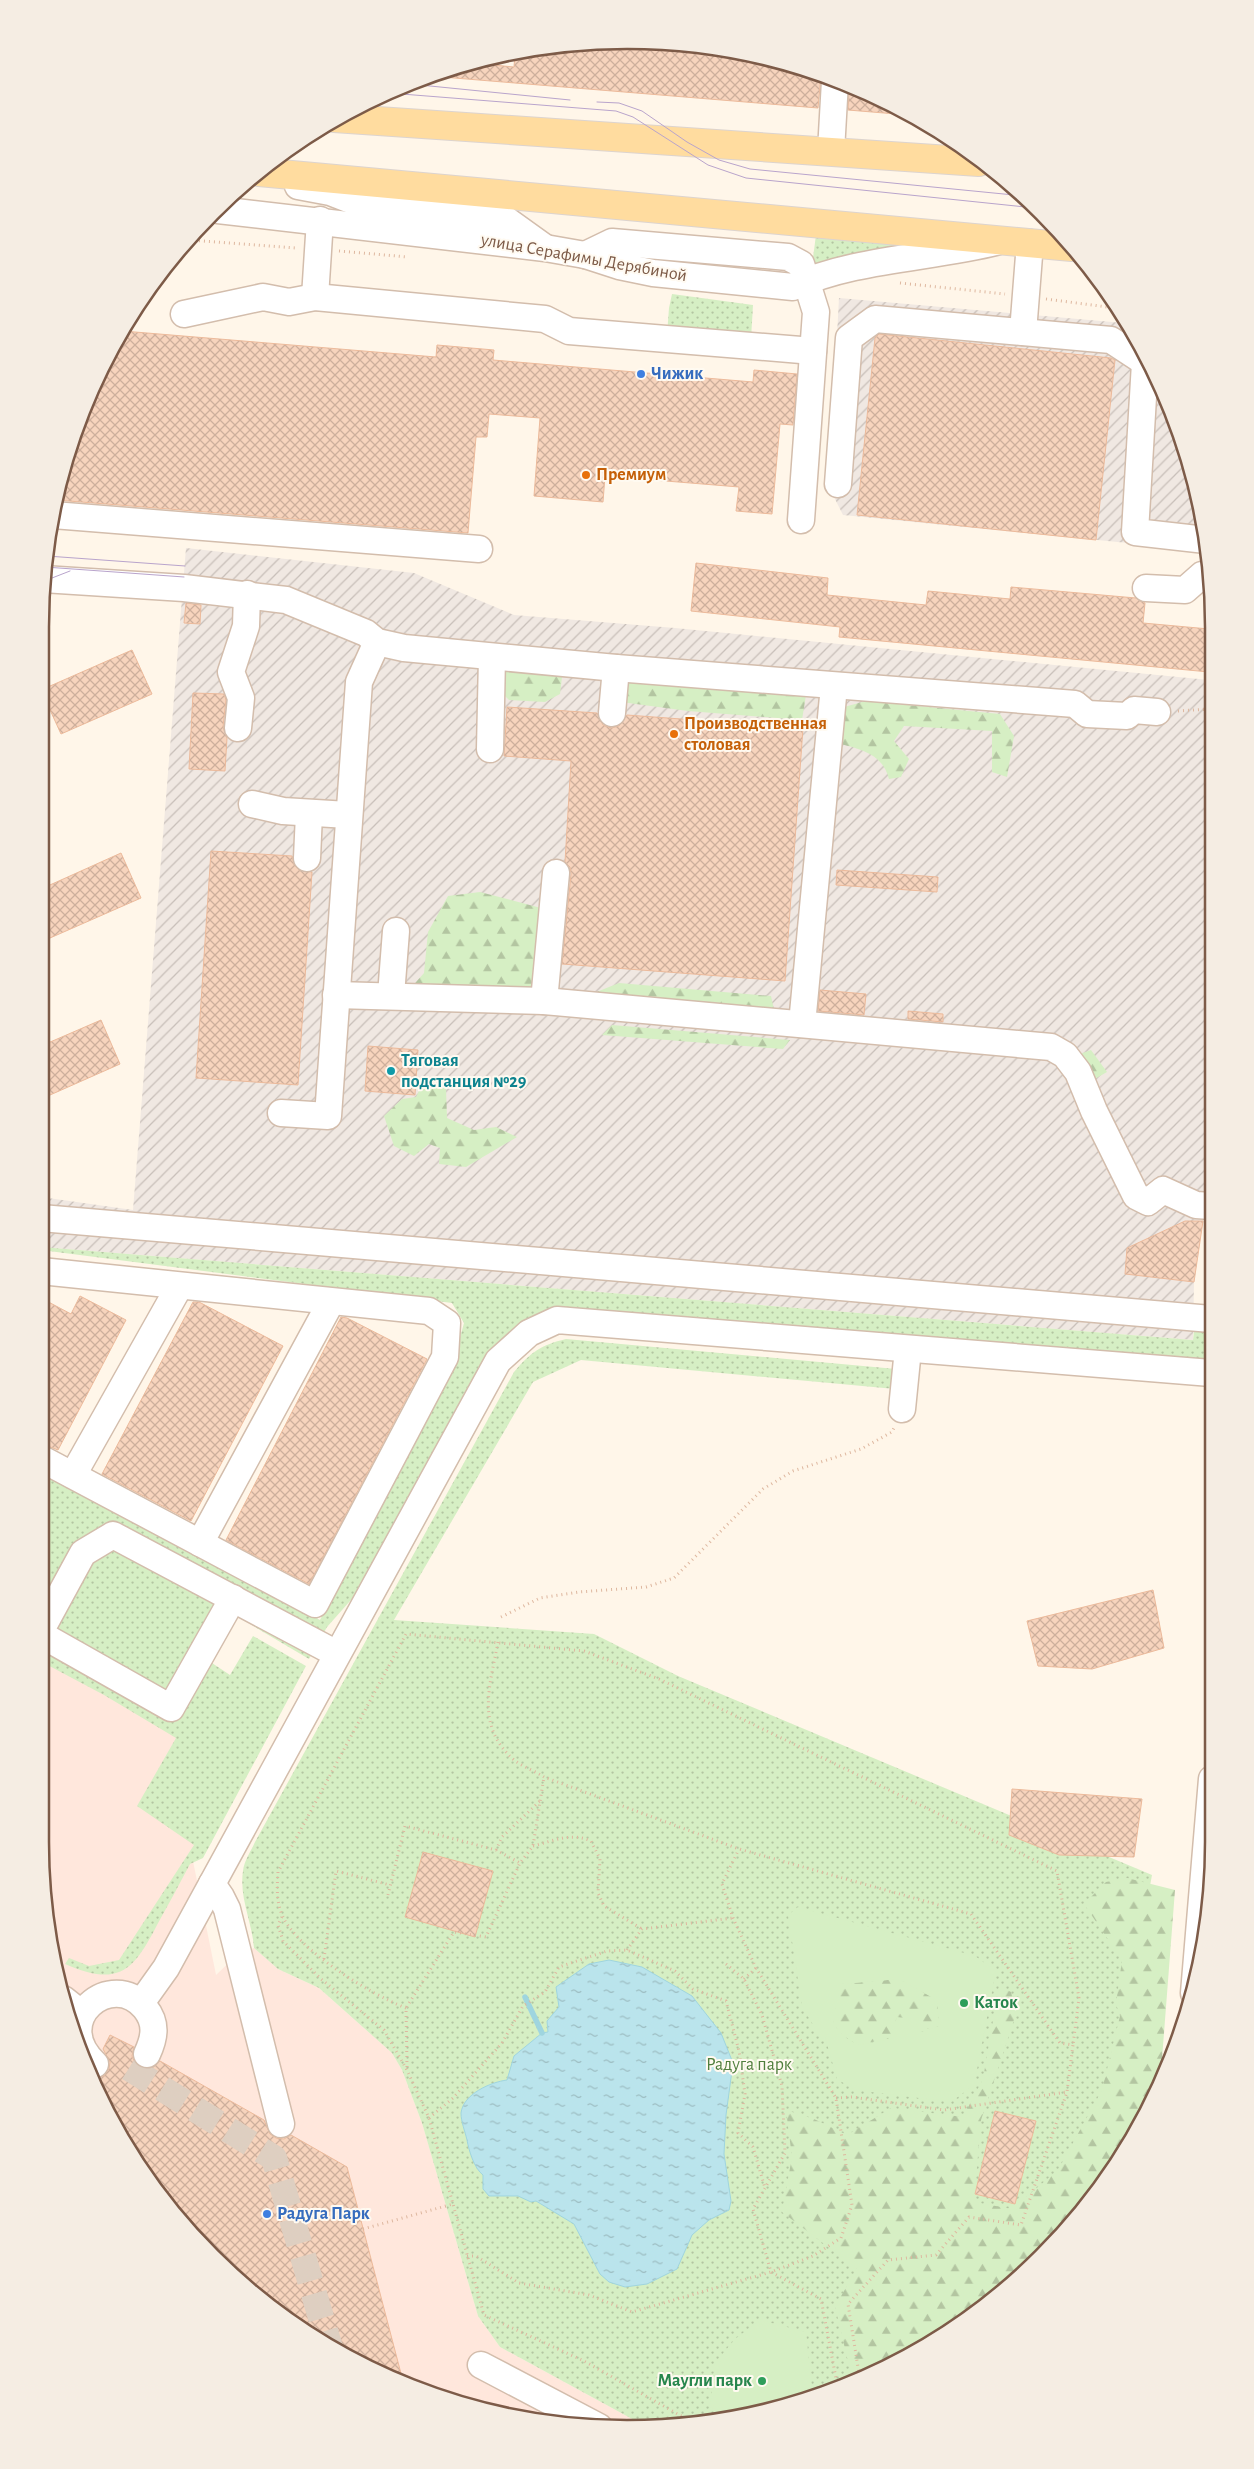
<svg xmlns="http://www.w3.org/2000/svg" width="1254" height="2469" font-family="'Alegreya Sans',sans-serif">
<defs>
<pattern id="industrial-furrows" width="10" height="10" patternUnits="userSpaceOnUse" patternTransform="scale(1.25)"><rect width="10" height="10" fill="#f0e8e2"/><path d="M-1 1l2-2M0 10L10 0M9 11l2-2" fill="none" stroke="#c8bfb9"/></pattern>
<pattern id="grass-dots" width="8" height="8" patternUnits="userSpaceOnUse" patternTransform="scale(1.25)"><rect width="8" height="8" fill="#d6efc4"/><path d="M2 2h.1M6 6h.1" fill="none" stroke="#b3c5a1" stroke-width="1.8" stroke-linecap="round"/></pattern>
<pattern id="forest-firs" width="22" height="20" patternUnits="userSpaceOnUse" patternTransform="scale(1.25)"><rect width="22" height="20" fill="#d6efc4"/><path d="M5 1l3.5 6h-7zM16 11l3.5 6h-7z" fill="#b3c5a1"/></pattern>
<pattern id="water-ripples" width="26" height="14" patternUnits="userSpaceOnUse" patternTransform="scale(1.25)"><rect width="26" height="14" fill="#bae4ec"/><path d="M2 4q2-2 4 0t4 0M15 11q2-2 4 0t4 0" fill="none" stroke="#9cbcc1"/></pattern>
<pattern id="building-cross-hatch" width="8" height="8" patternUnits="userSpaceOnUse" patternTransform="scale(1.25)"><rect width="8" height="8" fill="#f7d4bd"/><path d="M0 0l8 8M0 8l8-8" fill="none" stroke="#cdaf9c"/></pattern>
</defs>
<rect width="100%" height="100%" fill="#fff6e9"/>
<polygon fill="#ffe7dc" points="40,1651 246,1764 193,1861 216,1975 239,1953 254,1948 278,1969 319,1988 392,2053 402,2070 422,2123 478,2316 500,2347 645,2426 589,2428 512,2418 403,2384 333,2350 240,2283 161,2200 119,2135 71,2031 51,1956 40,1842"/>
<g fill="url(#industrial-furrows)">
<polygon points="839,298 1123,323 1169,403 1209,551 843,515 829,487"/>
<polygon points="186,548 414,573 514,615 675,628 1209,680 1211,1126 1205,1206 1194,1282 1193,1340 41,1247 41,1197 133,1210"/>
</g>
<g fill="url(#grass-dots)">
<polygon points="816,235 930,249 811,273"/>
<polygon points="672,294 753,305 751,339 667,335 669,308"/>
<path d="M41,1247L1193,1340L1195,1322L1204,1323L1209,1338L1205,1360L567,1307C533,1314 508,1329 486,1357L358,1592L327,1627L309,1659L233,1614L209,1661L230,1675L253,1636L306,1666L203,1858L190,1864C179,1885 168,1905 157,1925C133,1972 118,1987 65,1964L69,1958L89,1966L119,1960L194,1845L137,1806L176,1738L104,1695L40,1661V1466L320,1620L456,1352L464,1323L452,1303L41,1250Z"/>
<path d="M566,1339L896,1369L895,1389L581,1360L533,1382L394,1620L594,1634L678,1676L1152,1875L1137,1957L1107,2178L1042,2257L984,2308L887,2368L815,2398L703,2424L645,2426L500,2347L478,2316L422,2123L402,2070L392,2053L319,1988L278,1969L254,1948C252,1921 239,1898 243,1871C244,1861 251,1851 255,1842L514,1372C531,1352 541,1345 566,1339Z"/>
</g>
<g fill="url(#forest-firs)">
<polygon points="509,665 556,671 562,677 560,694 545,702 509,700 501,692 502,671"/>
<polygon points="628,679 806,695 802,720 688,711 621,702"/>
<path d="M866,701L1000,714L1014,736L1007,777L992,772V731L904,726L894,741L909,759L901,777L889,779C883,755 863,750 841,744L844,707Z"/>
<polygon points="480,892 541,908 538,981 527,997 409,990 424,973 428,932 448,896"/>
<polygon points="619,983 771,996 775,1014 584,997"/>
<polygon points="612,1025 790,1040 783,1049 602,1035"/>
<polygon points="1091,1050 1107,1072 1093,1080 1080,1054"/>
<polygon points="425,1079 446,1088 447,1118 474,1130 496,1127 517,1137 466,1167 439,1164 440,1148 429,1144 414,1156 394,1146 384,1116 402,1099 416,1097"/>
<path d="M1127,1878L1175,1890L1160,2085C1143,2129 1115,2168 1086,2204C1071,2221 1058,2241 1042,2257C992,2308 918,2355 853,2383L835,2306L857,2269L782,2212L792,2157L786,2110L814,2119L847,2135L891,2108L963,2117L983,2079L999,1986L1011,1992L1016,2014L981,2120L974,2202L1012,2209L1058,2170L1102,2090L1120,2016L1116,2004L1122,1960L1084,1904L1106,1882Z"/>
<path d="M899,1979L937,2000L939,2026L859,2045C824,2027 833,2018 841,1984Z"/>
</g>
<g fill="#d6efc4" fill-rule="evenodd">
<path d="M798,1907L975,1956L996,1971L974,2085L951,2102L855,2090L837,2079L825,2037L816,2030L802,2006L788,1915ZM899,1979L937,2000L939,2026L921,2032L913,2019L897,2017L889,2039L859,2045L840,2035L833,2020L842,1984Z"/>
<polygon points="760,2320 806,2332 813,2399 742,2415 710,2408 715,2363 735,2339"/>
</g>
<path fill="url(#water-ripples)" stroke="#9fd5df" d="M609,1960L642,1967L692,1996L721,2033L733,2063L726,2115L724,2154L731,2201L729,2210L709,2220L692,2235L677,2269L647,2284L625,2287L609,2282L600,2274L574,2224L536,2201L531,2202L518,2196H489L483,2189V2175C474,2168 469,2151 467,2140C465,2131 461,2122 461,2113C463,2094 491,2082 507,2080L514,2056L542,2033L548,2032L547,2021L559,2007L556,1987L589,1964Z"/>
<g fill="none" stroke-linecap="round" stroke-linejoin="round">
<polyline stroke="#9fd5df" stroke-width="5.5" points="525,1997 542,2033"/>
</g>
<g fill="url(#building-cross-hatch)" stroke="#ecba9b">
<polygon points="665,41 779,60 821,76 818,108 430,76 438,71 472,63 514,67 515,53 550,45"/>
<polygon points="849,92 868,93 886,100 908,115 848,110"/>
<polygon points="123,331 436,357 437,345 494,350 493,360 753,382 754,370 797,374 793,425 780,424 772,514 736,511 739,487 605,476 603,502 534,496 540,418 489,414 487,437 476,437 468,533 56,500 60,475 100,368"/>
<polygon points="879,334 1111,358 1115,360 1096,540 857,515 875,338"/>
<polygon points="696,563 828,578 827,595 926,605 928,591 1010,599 1011,587 1136,598 1145,603 1143,623 1209,629 1209,672 839,637 840,627 691,611"/>
<polygon points="186,603 201,605 200,624 184,623"/>
<polygon points="132,650 152,694 61,734 41,690"/>
<polygon points="193,693 224,694 226,700 223,727 227,738 225,771 189,769"/>
<polygon points="507,707 597,713 603,725 611,728 619,726 627,715 803,728 785,981 562,964 571,874 570,867 565,862 571,761 504,756"/>
<polygon points="211,851 292,856 294,864 299,870 312,872 298,1085 196,1078"/>
<polygon points="121,853 141,898 50,938 41,918 41,889"/>
<polygon points="837,870 938,877 937,892 836,885"/>
<polygon points="820,990 866,994 864,1015 818,1011"/>
<polygon points="908,1011 943,1014 943,1022 908,1019"/>
<polygon points="101,1020 120,1064 41,1099 41,1046"/>
<polygon points="368,1046 418,1050 415,1095 365,1091"/>
<polygon points="1185,1221 1203,1221 1194,1282 1125,1274 1127,1248"/>
<polygon points="80,1296 126,1320 58,1450 40,1443 41,1298 71,1314"/>
<polygon points="193,1302 199,1302 283,1346 191,1521 102,1474"/>
<polygon points="341,1317 347,1318 427,1359 309,1584 226,1540"/>
<polygon points="1153,1590 1164,1648 1092,1669 1038,1666 1027,1621"/>
<polygon points="1012,1789 1142,1799 1134,1857 1059,1855 1009,1835"/>
<polygon points="423,1852 493,1871 475,1937 405,1917"/>
<polygon points="110,2035 134,2047 132,2056 135,2063 141,2068 149,2069 160,2061 264,2120 270,2134 276,2138 284,2139 291,2135 347,2167 404,2385 333,2350 240,2283 161,2200 118,2135 93,2078 104,2076 109,2069 110,2062 103,2049"/>
<polygon points="995,2111 1036,2121 1015,2204 975,2194"/>
</g>
<g fill="none" stroke-linecap="round" stroke-linejoin="round">
<polyline stroke="#decfc1" stroke-width="26" stroke-dasharray="26 13" stroke-linecap="butt" points="129,2068 274,2158 330,2348"/>
<defs>
<g id="minor">
<polyline points="831,151 835,81"/>
<polyline points="298,186 330,192 366,206 505,219 544,247"/>
<path d="M218,210L545,248L585,255L619,266L653,273L793,287C852,259 932,258 996,242"/>
<polyline points="585,255 612,242 788,257 801,264 816,312 801,520"/>
<polyline points="315,297 320,220"/>
<polyline points="184,314 263,297 289,302 315,297 545,319 569,331 813,351"/>
<polyline points="1023,332 1030,243"/>
<polyline points="1145,363 1135,532 1206,540"/>
<polyline points="838,484 849,338 875,319 1111,340 1146,363"/>
<polyline points="53,515 479,549"/>
<polyline points="43,579 184,588 286,600 366,633 377,642 404,648 616,668 1075,704 1087,714 1127,716 1134,710 1157,712"/>
<polyline points="1146,588 1185,590 1202,575 1209,576"/>
<polyline points="612,713 616,668"/>
<polyline points="238,728 241,698 231,672 246,626 247,594"/>
<polyline points="490,749 492,657"/>
<polyline points="252,804 283,811 348,815"/>
<polyline points="307,858 309,814"/>
<polyline points="336,995 544,1001 1051,1047 1065,1055 1078,1072 1094,1111 1136,1196 1148,1202 1163,1190 1196,1205 1211,1206"/>
<polyline points="391,995 396,931"/>
<polyline points="544,1001 556,873"/>
<polyline points="802,1024 834,686"/>
<polyline points="281,1113 328,1116 359,682 377,642"/>
<polyline points="41,1218 1211,1319"/>
<polyline points="902,1409 908,1349"/>
<polyline points="40,1458 315,1604 445,1357 447,1323 429,1311 41,1271"/>
<polyline points="73,1475 179,1287"/>
<polyline points="200,1543 331,1302"/>
<polyline points="40,1632 83,1553 113,1535 337,1654"/>
<polyline points="40,1634 171,1708 233,1598"/>
<polyline points="212,1884 221,1897 227,1909 281,2124"/>
<polyline points="1194,1993 1212,1779"/>
<polyline points="63,1999 82,2014"/>
<polyline points="141,2003 166,1968 498,1361 529,1333 557,1320 1211,1373"/>
<path d="M95,2064C48,2020 112,1968 145,2008C157,2023 155,2037 147,2054"/>
<polyline points="481,2365 599,2427"/>
</g>
<g id="major">
<polyline points="334,118 979,162"/>
<polyline points="259,172 1072,247"/>
</g>
</defs>
<use href="#minor" stroke="#d3bdac" stroke-width="29"/>
<use href="#major" stroke="#ddd4cf" stroke-width="30"/>
<g stroke="#deb79f" stroke-width="3" stroke-dasharray="1 4" stroke-linecap="butt">
<polyline points="189,240 296,248"/>
<polyline points="339,251 408,257"/>
<polyline points="900,283 1005,294"/>
<polyline points="1046,299 1115,308"/>
<polyline points="1178,711 1209,709"/>
<polyline points="501,1617 540,1598 579,1592 646,1587 674,1578 763,1489 793,1471 861,1449 892,1432 894,1428"/>
<path d="M498,1642C490,1686 475,1726 514,1760C523,1767 535,1771 544,1777L739,1849L971,1914L1060,2043L1073,2045L1067,2092L1021,2225L969,2217L936,2255L888,2260L848,2304L860,2380"/>
<path d="M533,1846C553,1841 571,1832 591,1841L600,1859L598,1893L604,1906L642,1929"/>
<polyline points="496,1850 502,1837 540,1801"/>
<polyline points="388,1895 405,1826 496,1850 520,1863"/>
<polyline points="282,1917 278,1925 283,1941 321,1979 384,2030 407,2070 429,2118 484,2315 584,2361 690,2421 708,2423"/>
<polyline points="627,1950 642,1929 733,1918"/>
<polyline points="324,1959 336,1871 390,1885"/>
<polyline points="726,1964 744,1979 762,2015 782,2086 785,2153 753,2209 771,2272 821,2299 838,2389"/>
<polyline points="55,1970 67,1977"/>
<polyline points="744,1979 756,1968"/>
<path d="M406,2008C372,1995 299,1951 283,1917C276,1902 277,1887 278,1872L406,1634L584,1651L659,1679L1057,1871L1079,1998L1073,2045"/>
<polyline points="407,2067 406,2008 454,1932 486,1937 520,1863 533,1846 544,1777"/>
<polyline points="836,2098 852,2097 944,2110 1067,2092"/>
<polyline points="429,2118 453,2098 502,2043 523,2006 545,1992 559,1967 607,1951 627,1950 675,1971 693,1989 726,2001 739,2051 745,2094 738,2133 753,2147 765,2188"/>
<polyline points="363,2229 453,2204"/>
<polyline points="467,2256 476,2256 519,2283 589,2295 632,2312 771,2272 813,2256 841,2238 852,2205 836,2098 756,1968 733,1918 722,1884 739,1849"/>
</g>
<use href="#minor" stroke="#fff" stroke-width="26"/>
<use href="#major" stroke="#ffdc9f" stroke-width="28"/>
<g stroke="#b9a4cc" stroke-width="1">
<polyline points="410,84 570,100"/>
<polyline points="389,93 616,111 633,117 708,165 746,178 1035,208"/>
<polyline points="597,102 619,103 642,111 687,142 719,160 750,169 1024,196"/>
<polyline points="47,556 185,566"/>
<polyline points="45,567 184,577"/>
<polyline points="42,587 52,578 70,571"/>
</g>
</g>
<g fill="#3f7fe0" stroke="#fffaf1" stroke-width="2">
<circle cx="641" cy="374" r="5"/>
<circle cx="267" cy="2214" r="5"/>
</g>
<g fill="#e8710a" stroke="#fffaf1" stroke-width="2">
<circle cx="586" cy="475" r="5"/>
<circle cx="674" cy="734" r="5"/>
</g>
<circle fill="#0f9aa8" stroke="#fffaf1" stroke-width="2" cx="391" cy="1071" r="5"/>
<g fill="#2e9e5b" stroke="#fffaf1" stroke-width="2">
<circle cx="964" cy="2003" r="5"/>
<circle cx="762" cy="2381" r="5"/>
</g>
<g text-anchor="middle" dominant-baseline="central" stroke-width="4" stroke-linejoin="round" paint-order="stroke">
<g font-size="18" fill="#7d5b48" stroke="#fffaf1">
<text transform="translate(584 258) rotate(10)">улица Серафимы Дерябиной</text>
</g>
<g font-size="18" font-weight="bold" fill="#366cbe" stroke="#fffaf1" text-anchor="start">
<text x="651" y="374">Чижик</text>
<text x="277" y="2214">Радуга Парк</text>
</g>
<g font-size="18" font-weight="bold" fill="#c56008" stroke="#fffaf1" text-anchor="start">
<text x="596" y="475">Премиум</text>
<text x="684" y="724">Производственная<tspan x="684" dy="21">столовая</tspan></text>
</g>
<g font-size="18" font-weight="bold" fill="#0d838f" stroke="#fffaf1" text-anchor="start">
<text x="401" y="1061">Тяговая<tspan x="401" dy="21">подстанция №29</tspan></text>
</g>
<g font-size="18" font-weight="bold" fill="#27864d" stroke="#fffaf1" text-anchor="start">
<text x="974" y="2003">Каток</text>
<text x="752" y="2381" text-anchor="end">Маугли парк</text>
</g>
<g font-size="18" fill="#4f7e3c" stroke="#fffaf1">
<text x="749" y="2065">Радуга парк</text>
</g>
</g>
<path d="M0 0H1254V2469H0ZM627 49H627A578 578 0 0 1 1205 627V1842A578 578 0 0 1 627 2420H627A578 578 0 0 1 49 1842V627A578 578 0 0 1 627 49Z" fill="#f5ede3" fill-rule="evenodd"/>
<path fill="none" stroke="#7d5b48" stroke-width="2.5" d="M627 49H627A578 578 0 0 1 1205 627V1842A578 578 0 0 1 627 2420H627A578 578 0 0 1 49 1842V627A578 578 0 0 1 627 49Z"/>
</svg>
